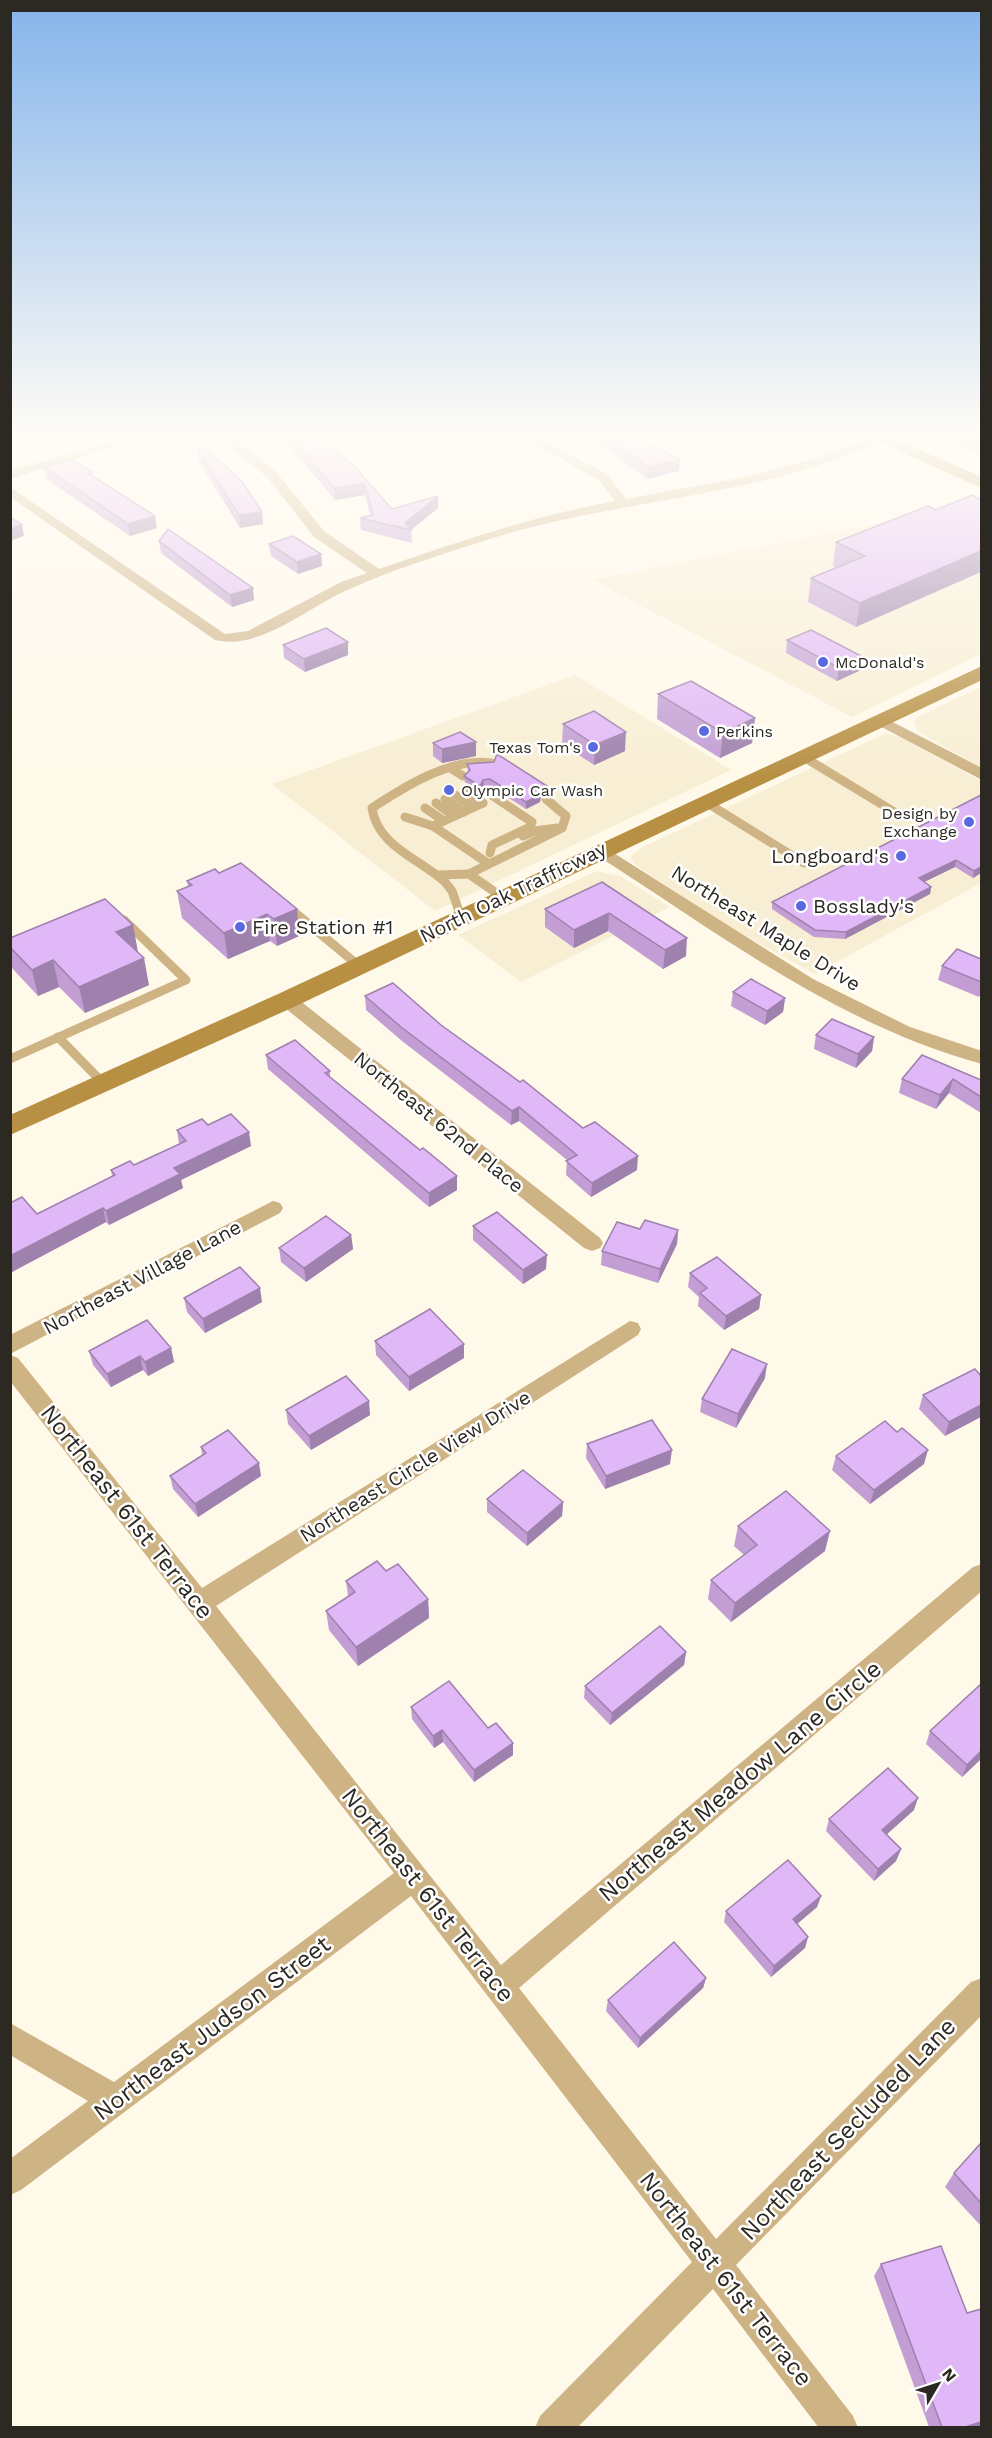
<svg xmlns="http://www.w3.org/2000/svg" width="992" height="2438" font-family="'Work Sans',sans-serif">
<rect width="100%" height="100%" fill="#fff9ea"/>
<g fill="#f8eed4">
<polygon points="980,492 981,654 852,717 592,580 891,521"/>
<polygon points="575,675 731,770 435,911 272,784"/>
<polygon points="981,687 981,767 927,737 917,730 914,721 917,717"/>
<polygon points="886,733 903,738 981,781 981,883 815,974 727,926 637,866 631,859 632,855 643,847"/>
<polygon points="597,871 620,876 670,907 521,982 458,935"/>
</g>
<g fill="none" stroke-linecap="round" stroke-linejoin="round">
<g stroke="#ceb384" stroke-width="9">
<polyline points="802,756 901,816"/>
<polyline points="452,769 463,776"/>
<polyline points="464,790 483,803"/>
<polyline points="487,792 532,822 530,827 492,845 490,853"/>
<polyline points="455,795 473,807"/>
<polyline points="445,799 464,812"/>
<polyline points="704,801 804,863"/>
<polyline points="436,803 454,816"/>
<polyline points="483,803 433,826 489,864 469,874 502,897"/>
<polyline points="425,808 444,821"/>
<polyline points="405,817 433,826"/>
<polyline points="523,836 535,831 557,828"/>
<polyline points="489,864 562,828 566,816 546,799"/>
<polyline points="439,875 469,874"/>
<polyline points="287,906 359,966"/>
<path d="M461,917L452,891L445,882C420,859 377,846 372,808C404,787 451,757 491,763"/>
<polyline points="58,1037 104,1084"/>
<polyline points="10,1059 186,980 124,920"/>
</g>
<g fill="#ceb384" fill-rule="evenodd">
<polygon points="129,436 149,436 10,479 10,471"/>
<path d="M217,436H231L276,472L324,531L379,569C457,542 533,516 615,501L600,481L521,436H537L608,475L626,499L750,476L813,459L874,436L884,439C875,448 855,452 843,457C730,499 608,502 493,538C446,553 397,568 352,588C310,605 261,651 215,640L10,497V487L225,634L248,631L341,582L367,573L314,537L268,478Z"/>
<polygon points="879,715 982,768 982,780 874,723 871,720 874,717"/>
<path d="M601,845L813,979L910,1027L982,1051V1064C838,1025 718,933 595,854L593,850Z"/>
<polygon points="287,994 294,996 600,1238 603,1243 600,1248 592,1251 584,1248 280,1004 278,1000 280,996"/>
<polygon points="273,1201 280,1203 283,1208 280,1213 10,1354 10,1335"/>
<polygon points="630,1321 638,1323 641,1329 638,1335 216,1606 501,1965 973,1567 982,1564 982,1591 519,1988 716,2239 971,1982 982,1978 982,2015 736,2265 853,2416 858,2428 819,2428 713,2289 577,2428 535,2428 540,2416 692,2262 411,1896 21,2190 10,2195 10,2159 88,2101 10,2055 10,2023 114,2082 394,1873 10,1381 10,1355 18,1358 202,1588"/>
</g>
<g fill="#b89044" fill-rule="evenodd">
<polygon points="865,436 888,436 982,477 982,488"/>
<polygon points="982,666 982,680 296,1006 10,1135 10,1115 278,994"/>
</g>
</g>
<g fill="#c29ed4">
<polygon points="281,436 310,436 392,509 438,496 438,508 411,530 412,543 361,530 360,518 370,515 365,495 335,500"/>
<polygon points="598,436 633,436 679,471 647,479 598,443"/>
<polygon points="959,436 981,436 981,455 958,445"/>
<polygon points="197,448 263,524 240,528 198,460"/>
<polygon points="44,467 92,472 93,476 157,528 130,536 46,479"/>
<polygon points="928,506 856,627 808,602 811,578 837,568 833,566 836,542"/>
<polygon points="159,541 254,600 232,607 161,553"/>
<polygon points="269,544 321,554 322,566 298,574 271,556"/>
<polygon points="787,640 861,670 837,681 786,653"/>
<polygon points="283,645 348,655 305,672 284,658"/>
<polygon points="658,694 755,718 752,743 720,758 657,719"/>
<polygon points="563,724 625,751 594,765 562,744"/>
<polygon points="433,743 476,756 442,763 433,756"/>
<polygon points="467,764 547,792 541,795 540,802 526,809 490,786 484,786 480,793 465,782 464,776 468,772"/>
<polygon points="981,795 981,873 973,878 955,867 924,882 931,887 930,894 845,939 814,937 772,909 772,902"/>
<polygon points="219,873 297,909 299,936 277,946 270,941 228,959 182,918 177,891 188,887 187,881"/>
<polygon points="602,882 686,956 663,969 608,931 574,948 545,927 545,909"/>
<polygon points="133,925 137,952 149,985 85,1013 59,987 38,996 11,967 10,938"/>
<polygon points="981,959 981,993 979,997 938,980 942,966"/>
<polygon points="733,992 785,998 783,1012 765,1025 731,1006"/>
<polygon points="365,996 441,1025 637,1170 591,1197 566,1175 567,1160 519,1121 511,1125 402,1041 366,1010"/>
<polygon points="816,1035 874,1037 872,1051 856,1068 814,1049"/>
<polygon points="266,1055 330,1071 330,1077 457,1190 429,1207 268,1069"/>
<polygon points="902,1079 981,1080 981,1113 949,1093 936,1109 899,1093"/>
<polygon points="208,1125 251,1146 181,1180 183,1188 109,1225 106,1222 10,1273 10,1203 37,1214 112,1176 111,1170 134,1165 179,1144 177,1130"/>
<polygon points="473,1226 546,1269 523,1284 473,1240"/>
<polygon points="640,1229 678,1230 677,1244 658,1283 601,1265 602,1251"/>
<polygon points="351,1235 353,1249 306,1282 281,1262 279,1248"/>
<polygon points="690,1273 761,1295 759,1309 724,1330 698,1306 699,1297 688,1287"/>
<polygon points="184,1298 262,1302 205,1333 187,1312"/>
<polygon points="375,1341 464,1358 409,1391 376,1355"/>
<polygon points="171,1348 174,1362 148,1376 143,1370 111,1387 93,1365 89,1351"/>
<polygon points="975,1369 945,1436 919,1409 923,1395"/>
<polygon points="765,1378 736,1428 700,1412 702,1399"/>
<polygon points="286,1410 370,1415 311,1450 288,1424"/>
<polygon points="587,1444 670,1464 605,1489 586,1458"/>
<polygon points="201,1447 261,1476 198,1517 173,1489 170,1476 202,1455"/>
<polygon points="836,1456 924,1464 870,1504 832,1470"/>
<polygon points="487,1499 563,1502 562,1516 527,1546 487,1512"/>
<polygon points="738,1526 825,1551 731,1622 708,1599 711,1580 744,1555 734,1546"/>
<polygon points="386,1571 428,1599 429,1618 358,1666 329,1630 326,1611 348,1596 346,1581"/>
<polygon points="686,1652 684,1665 610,1725 584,1698 585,1686"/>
<polygon points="411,1707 488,1728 513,1743 513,1755 474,1782 443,1742 434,1748 412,1719"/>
<polygon points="930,1731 981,1759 962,1777 926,1744"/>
<polygon points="914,1810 887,1834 901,1849 896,1861 874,1881 826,1831 829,1819"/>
<polygon points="821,1896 817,1907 797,1924 808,1937 805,1948 771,1977 724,1922 726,1911"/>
<polygon points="706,1978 703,1988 638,2048 606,2011 608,2000"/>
<polygon points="981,2143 981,2226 945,2187 954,2173"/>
<polygon points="881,2264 981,2427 929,2427 874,2276"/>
</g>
<g fill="#9e81ad">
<polygon points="680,459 679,471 647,479 648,467"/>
<polygon points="365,483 365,495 335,500 334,488"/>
<polygon points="438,496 438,508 411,530 405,523"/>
<polygon points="262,512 263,524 240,528 239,515"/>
<polygon points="155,516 157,528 130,536 128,524"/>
<polygon points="22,525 24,536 10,541 10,529"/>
<polygon points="981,551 981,572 856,627 860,603"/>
<polygon points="321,554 322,566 298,574 297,562"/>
<polygon points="253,588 254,600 232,607 230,595"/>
<polygon points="348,642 348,655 305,672 304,659"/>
<polygon points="863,657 861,670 837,681 839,668"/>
<polygon points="755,718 752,743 720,758 723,733"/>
<polygon points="626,732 625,751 594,765 595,745"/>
<polygon points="476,742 476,756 442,763 442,749"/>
<polygon points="483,780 484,786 480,793 480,786"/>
<polygon points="547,786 547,792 541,795 540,802 526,809 526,802 541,788"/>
<polygon points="956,860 955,867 918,885 919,878"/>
<polygon points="981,867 981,873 973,878 974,871"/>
<polygon points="931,887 930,894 845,939 846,932"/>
<polygon points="297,909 299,936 277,946 274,919"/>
<polygon points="609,913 608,931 574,948 574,930"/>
<polygon points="267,914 270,941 228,959 224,933"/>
<polygon points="133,925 138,952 121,959 116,932"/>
<polygon points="687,938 686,956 663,969 665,950"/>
<polygon points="144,958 149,985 85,1013 79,987"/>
<polygon points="53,960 59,987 38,996 32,970"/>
<polygon points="785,998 783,1012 765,1025 767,1011"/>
<polygon points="874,1037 872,1051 856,1068 858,1054"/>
<polygon points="953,1079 949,1093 936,1109 940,1095"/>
<polygon points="519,1107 519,1121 511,1125 512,1111"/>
<polygon points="249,1132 251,1146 181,1180 183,1188 109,1225 106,1211 174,1168"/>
<polygon points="638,1156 637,1170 591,1197 592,1183"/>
<polygon points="457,1176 457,1190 429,1207 429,1193"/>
<polygon points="103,1208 106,1222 10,1273 10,1256"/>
<polygon points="678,1230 677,1244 658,1283 660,1269"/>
<polygon points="351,1235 353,1249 306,1282 304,1268"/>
<polygon points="547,1255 546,1269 523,1284 523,1270"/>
<polygon points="260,1288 262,1302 205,1333 203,1319"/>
<polygon points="761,1295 759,1309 724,1330 726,1316"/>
<polygon points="464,1344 464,1358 409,1391 409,1377"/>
<polygon points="171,1348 174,1362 148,1376 145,1362"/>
<polygon points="140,1356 143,1370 111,1387 107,1374"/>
<polygon points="767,1364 765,1378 736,1428 738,1414"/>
<polygon points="369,1401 370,1415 311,1450 309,1436"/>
<polygon points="981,1405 981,1417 945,1436 949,1422"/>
<polygon points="672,1450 670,1464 605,1489 606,1476"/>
<polygon points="928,1450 924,1464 870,1504 874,1490"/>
<polygon points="259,1463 261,1476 198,1517 195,1504"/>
<polygon points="563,1502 562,1516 527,1546 527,1533"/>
<polygon points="830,1531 825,1551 731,1622 735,1603"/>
<polygon points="428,1599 429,1618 358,1666 356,1647"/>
<polygon points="686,1652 684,1665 610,1725 612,1713"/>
<polygon points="442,1730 443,1742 434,1748 433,1736"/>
<polygon points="513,1743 513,1755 474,1782 474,1770"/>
<polygon points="981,1751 981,1759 962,1777 967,1765"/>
<polygon points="918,1798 914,1810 878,1842 882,1830"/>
<polygon points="901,1849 896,1861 874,1881 878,1869"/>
<polygon points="821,1896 817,1907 790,1930 793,1919"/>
<polygon points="808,1937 805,1948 771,1977 774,1966"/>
<polygon points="706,1978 703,1988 638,2048 640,2038"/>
<polygon points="981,2422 981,2427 965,2427"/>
</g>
<g fill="#e1b8f7" stroke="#9e81ad" stroke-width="1.5">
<polygon points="290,436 310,436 334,449 354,466 392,509 438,496 405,523 411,530 360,518 373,515 365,483 334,488"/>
<polygon points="605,436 633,436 680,459 648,467"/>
<polygon points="202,444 243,483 262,512 239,515 197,448"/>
<polygon points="71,459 92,472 88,473 155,516 128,524 44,467"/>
<polygon points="972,495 981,500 981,551 860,603 811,578 865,556 836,542 928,506 936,510"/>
<polygon points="10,517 22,525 10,529"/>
<polygon points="168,529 253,588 230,595 159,541"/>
<polygon points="293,536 321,554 297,562 269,544"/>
<polygon points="326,628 348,642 304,659 283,645"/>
<polygon points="811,630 863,657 839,668 787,640"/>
<polygon points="691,681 755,718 723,733 658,694"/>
<polygon points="594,711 626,732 595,745 563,724"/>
<polygon points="460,732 476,742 442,749 433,743"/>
<polygon points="497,754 547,786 541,788 540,795 526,802 490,779 483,780 480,786 464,776 470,770 467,764 494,762"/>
<polygon points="981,795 981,867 974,871 956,860 919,878 931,887 846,932 815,930 772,902"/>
<polygon points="241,863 297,909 274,919 267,914 224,933 177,891 192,885 187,881 215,869 219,873"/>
<polygon points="602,882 687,938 665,950 609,913 574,930 545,909"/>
<polygon points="105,899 133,925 116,932 144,958 79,987 53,960 32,970 10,947 10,938"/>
<polygon points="957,949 981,959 981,982 942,966"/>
<polygon points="751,979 785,998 767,1011 733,992"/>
<polygon points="393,983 441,1025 520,1082 523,1080 583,1128 595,1122 638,1156 592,1183 566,1161 577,1155 519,1107 512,1111 401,1027 365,996"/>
<polygon points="832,1019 874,1037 858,1054 816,1035"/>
<polygon points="295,1040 330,1071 325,1073 420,1150 423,1148 457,1176 429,1193 266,1055"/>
<polygon points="922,1055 981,1080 981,1097 953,1079 940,1095 902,1079"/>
<polygon points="231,1114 249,1132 174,1168 180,1174 106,1211 103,1208 10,1256 10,1203 22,1197 37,1214 115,1175 111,1170 130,1161 134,1165 186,1141 177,1130 202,1119 208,1125"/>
<polygon points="497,1212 547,1255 523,1270 473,1226"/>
<polygon points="326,1216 351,1235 304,1268 279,1248"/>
<polygon points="645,1220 678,1230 660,1269 602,1251 617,1222 640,1229"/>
<polygon points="717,1257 761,1295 726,1316 700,1293 707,1288 690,1273"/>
<polygon points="240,1267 260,1288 203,1319 184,1298"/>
<polygon points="430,1309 464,1344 409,1377 375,1341"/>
<polygon points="147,1320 171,1348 145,1362 140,1356 107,1374 89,1351"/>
<polygon points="732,1349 767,1364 738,1414 702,1399"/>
<polygon points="975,1369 981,1376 981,1405 949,1422 923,1395"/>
<polygon points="346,1376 369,1401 309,1436 286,1410"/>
<polygon points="652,1420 672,1450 606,1476 587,1444"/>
<polygon points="885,1421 897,1432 902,1428 928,1450 874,1490 836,1456"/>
<polygon points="228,1430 259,1463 195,1504 170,1476 206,1453 201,1447"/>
<polygon points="523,1470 563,1502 527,1533 487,1499"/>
<polygon points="786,1491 830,1531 735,1603 711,1580 757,1545 738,1526"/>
<polygon points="377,1561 386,1571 398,1564 428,1599 356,1647 326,1611 355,1592 346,1581"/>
<polygon points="660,1626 686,1652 612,1713 585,1686"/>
<polygon points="449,1681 488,1728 496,1723 513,1743 474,1770 442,1730 433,1736 411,1707"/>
<polygon points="981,1684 981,1751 967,1765 930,1731"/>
<polygon points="888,1768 918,1798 882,1830 901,1849 878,1869 829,1819"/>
<polygon points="788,1860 821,1896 793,1919 808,1937 774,1966 726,1911"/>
<polygon points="674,1942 706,1978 640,2038 608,2000"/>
<polygon points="981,2143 981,2203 954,2173"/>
<polygon points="941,2246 967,2313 981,2309 981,2422 965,2427 942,2427 881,2264"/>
</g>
<linearGradient id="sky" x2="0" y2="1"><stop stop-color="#85b4eb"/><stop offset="0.56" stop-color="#fffcf6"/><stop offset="1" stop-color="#fffcf6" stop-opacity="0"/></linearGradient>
<rect width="992" height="778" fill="url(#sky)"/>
<g fill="#5b69e0" stroke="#fff" stroke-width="2">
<circle cx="823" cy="662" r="6"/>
<circle cx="704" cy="731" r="6"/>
<circle cx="593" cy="747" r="6"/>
<circle cx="449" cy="790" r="6"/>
<circle cx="969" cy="822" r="6"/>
<circle cx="901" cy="856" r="6"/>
<circle cx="801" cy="906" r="6"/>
<circle cx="240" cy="927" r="6"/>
</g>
<g text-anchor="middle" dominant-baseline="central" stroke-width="5" stroke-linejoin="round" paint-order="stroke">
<g font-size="16" fill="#2b2922" stroke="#fff" text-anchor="start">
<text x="835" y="662">McDonald's</text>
<text x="716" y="731">Perkins</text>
<text x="581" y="747" text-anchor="end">Texas Tom's</text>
<text x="461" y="790">Olympic Car Wash</text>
<text x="957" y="813" text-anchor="end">Design by<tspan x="957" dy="18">Exchange</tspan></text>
</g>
<g font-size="20" fill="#2b2922" stroke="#fff" text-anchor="start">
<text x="889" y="856" text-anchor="end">Longboard's</text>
<text x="813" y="906">Bosslady's</text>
<text x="252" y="927">Fire Station #1</text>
</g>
<g font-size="20" fill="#2b2922" stroke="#fff">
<text transform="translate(513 892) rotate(-26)">North Oak Trafficway</text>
<text transform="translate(766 928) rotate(32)">Northeast Maple Drive</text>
<text transform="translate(439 1122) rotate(39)">Northeast 62nd Place</text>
<text transform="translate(142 1277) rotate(-28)">Northeast Village Lane</text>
<text transform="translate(415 1466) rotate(-32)">Northeast Circle View Drive</text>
</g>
<g font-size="24" fill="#2b2922" stroke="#fff">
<text transform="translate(127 1512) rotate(52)">Northeast 61st Terrace</text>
<text transform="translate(740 1781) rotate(-40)">Northeast Meadow Lane Circle</text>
<text transform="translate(428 1895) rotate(52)">Northeast 61st Terrace</text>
<text transform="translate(212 2028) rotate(-37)">Northeast Judson Street</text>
<text transform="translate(848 2129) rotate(-46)">Northeast Secluded Lane</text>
<text transform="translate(726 2279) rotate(52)">Northeast 61st Terrace</text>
</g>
</g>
<rect width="992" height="2438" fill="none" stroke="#2b2922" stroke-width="24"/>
<g transform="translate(938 2384) rotate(51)" stroke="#ffffff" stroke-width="4.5" paint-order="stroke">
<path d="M0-4.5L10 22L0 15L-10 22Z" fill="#2b2922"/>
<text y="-9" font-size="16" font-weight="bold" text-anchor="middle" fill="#2b2922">N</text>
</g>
</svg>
